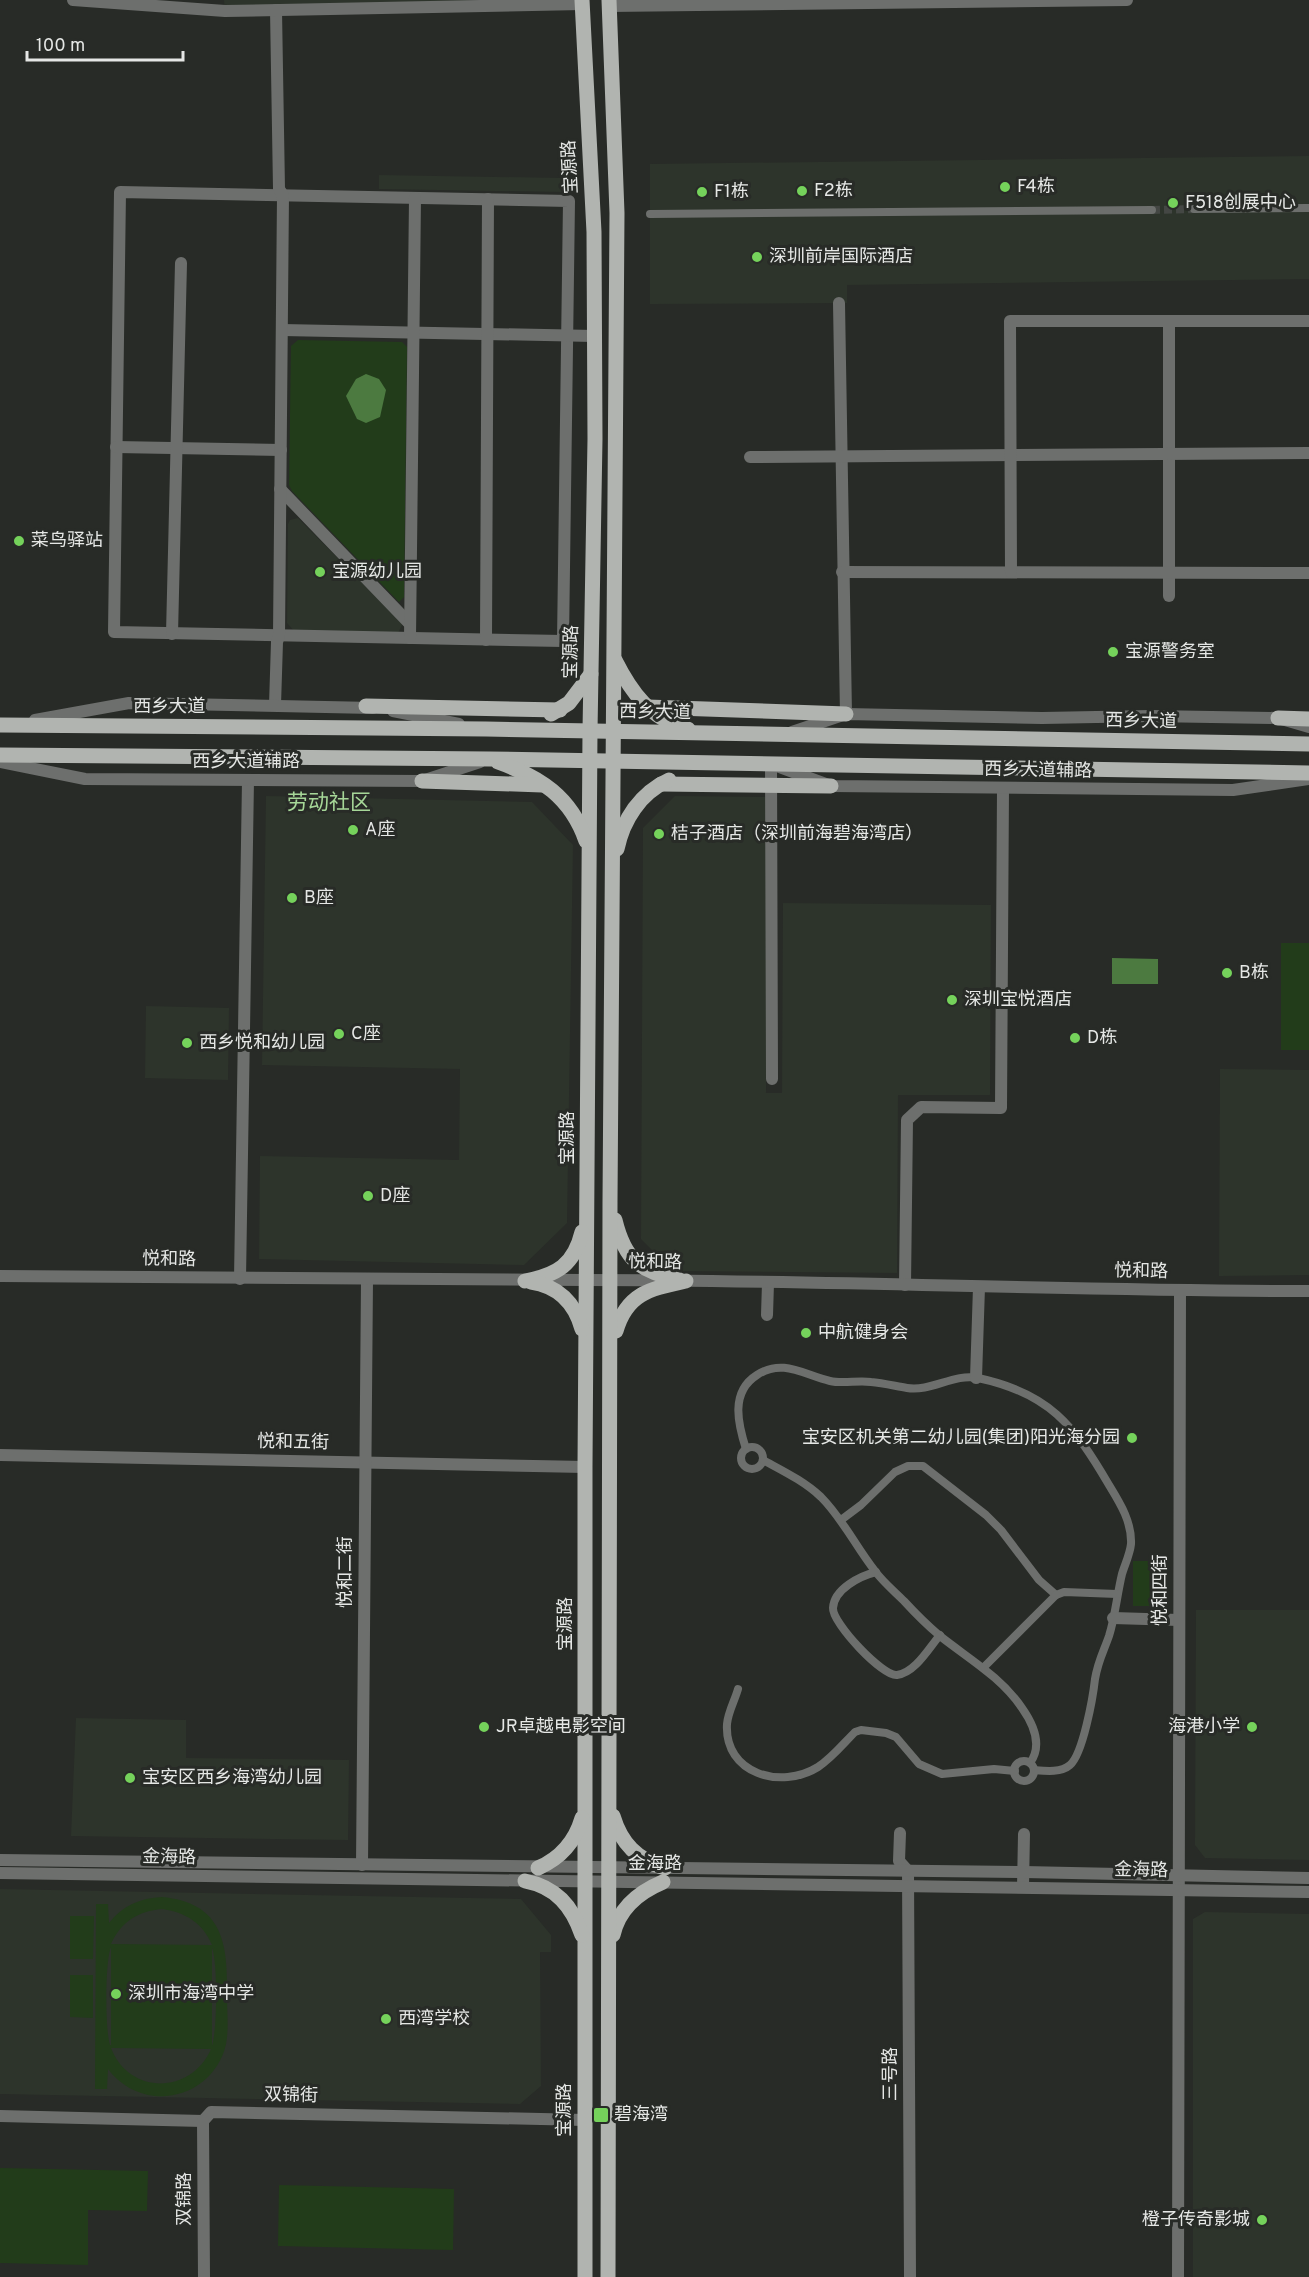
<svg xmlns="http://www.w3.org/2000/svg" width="1309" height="2277" font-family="Overpass,'Noto Sans SC',sans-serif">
<rect width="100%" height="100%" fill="#282b27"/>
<g fill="#2d342b">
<polygon points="224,0 566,0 225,11"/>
<polygon points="1309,156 1309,279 847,285 847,303 650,304 650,164"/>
<polygon points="379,175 562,178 562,192 379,189"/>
<polygon points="298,518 400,621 402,625 398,633 296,633 287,623 288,524 290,520"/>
<polygon points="266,796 532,802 573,845 567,1223 524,1265 259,1259 260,1156 459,1160 460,1069 262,1065"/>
<polygon points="675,796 767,797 766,1093 782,1093 783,903 991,905 990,1095 898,1095 897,1273 673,1271 641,1239 643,828"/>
<polygon points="146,1006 229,1008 228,1080 145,1078"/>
<polygon points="1220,1069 1309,1070 1309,1275 1219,1276"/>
<polygon points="1196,1610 1309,1610 1309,1860 1205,1858 1195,1845"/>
<polygon points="76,1718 186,1720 186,1758 349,1760 348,1840 71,1836"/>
<polygon points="0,1889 521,1899 551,1935 551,1952 540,1952 541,2086 520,2104 0,2094"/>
<polygon points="1205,1912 1309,1914 1309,2277 1193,2277 1193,1919"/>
</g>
<g fill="#223c1a" fill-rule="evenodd">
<polygon points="298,340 402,342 407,347 404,597 399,602 292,491 289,485 291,346"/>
<rect x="1281" y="943" width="28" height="107"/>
<rect x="1133" y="1561" width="29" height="45"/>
<path d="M162,1897C225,1903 228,1946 227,1998C227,2013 229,2029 226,2044C219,2077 188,2099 155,2096C136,2094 119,2084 108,2069L107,2089H95L96,1904H108L109,1923C122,1906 140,1898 162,1897ZM162,1909C185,1912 203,1923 212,1945L111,1944C121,1922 138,1911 162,1909ZM111,1947V2045H110C105,2030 105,1961 111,1947ZM212,1948C218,1962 217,2032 212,2046ZM111,2048L211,2049C191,2095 129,2095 111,2048Z"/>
<polygon points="70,1916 94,1916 93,1959 70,1959"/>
<polygon points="70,1975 93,1975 93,2018 70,2017"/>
<polygon points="0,2168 148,2171 147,2211 88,2210 88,2265 0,2263"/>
<polygon points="279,2185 454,2189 453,2250 278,2246"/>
</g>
<g fill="#4c7a40">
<polygon points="366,374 379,379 386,390 380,417 366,423 357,419 346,396 356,379"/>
<polygon points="1112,958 1158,959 1158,984 1112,984"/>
</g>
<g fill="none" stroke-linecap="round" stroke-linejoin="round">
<polyline stroke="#444744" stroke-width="8" stroke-dasharray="8 4" stroke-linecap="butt" points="1152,210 1194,209"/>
<g stroke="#6d6f6d" stroke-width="8">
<polyline points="1194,209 1309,208"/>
<polyline points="650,214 1152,210"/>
<circle cx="752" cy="1458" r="11"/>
<path d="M746,1449C738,1424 730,1392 757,1375C783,1358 804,1375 830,1381C843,1384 858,1380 871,1382C883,1383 895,1386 907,1388C931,1392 954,1373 978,1378C1049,1393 1074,1425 1109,1485C1120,1503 1132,1522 1131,1544C1130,1554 1125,1564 1122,1574C1117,1595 1115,1617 1109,1636C1103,1653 1098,1661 1095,1679C1093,1697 1083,1754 1070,1765C1061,1773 1045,1771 1034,1770"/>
<path d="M763,1460C783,1471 804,1481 821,1497C843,1519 856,1547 875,1571C883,1582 894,1591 904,1601C915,1613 927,1625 940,1636C969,1659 1001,1677 1022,1708C1034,1725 1043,1745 1030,1763"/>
<polyline points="841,1520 861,1505 895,1472 908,1466 923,1466 986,1515 1001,1530 1039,1580 1056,1595"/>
<path d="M876,1572C860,1576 834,1589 833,1608C832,1623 883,1677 897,1675C915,1673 929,1648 940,1635"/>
<polyline points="984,1667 1056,1595 1064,1592 1117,1594"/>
<path d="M738,1689C735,1700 728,1712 727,1724C724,1774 781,1790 818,1767C832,1758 843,1744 855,1732L861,1730L886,1733L896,1737L919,1764L942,1774L994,1769L1015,1771"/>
<circle cx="1024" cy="1771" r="10"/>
</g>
<g stroke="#6d6f6d" stroke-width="12">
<polygon points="120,192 569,201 563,641 114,632"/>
<polyline points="839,303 846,714"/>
<polyline points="1169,321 1169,596"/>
<polyline points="282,330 594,336"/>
<polyline points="116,447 281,450"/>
<polyline points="750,457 1309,453"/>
<polyline points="280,489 410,624"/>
<polyline points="842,572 1309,573"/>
<polyline points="1011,572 1010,321 1309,321"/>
<polyline points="172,634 181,263"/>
<polyline points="410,638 415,198"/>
<polyline points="486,640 488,199"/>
<polyline points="275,705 277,642 279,636 283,195 279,189 276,10"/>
<polyline points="771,764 772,1079"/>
<polyline points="240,1279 248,780"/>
<polyline points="905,1285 907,1120 921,1107 1001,1108 1003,789"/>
<polyline points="767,1315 768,1283"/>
<polyline points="976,1378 979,1287"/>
<polyline points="0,1455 585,1467"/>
<polyline points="1113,1618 1179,1620"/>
<polyline points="900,1833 899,1861 908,1871 910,2277"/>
<polyline points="362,1865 367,1280"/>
<polyline points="1023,1887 1024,1834"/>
<polyline points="0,2116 203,2121 211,2112 585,2120"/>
<polyline points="203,2121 204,2277"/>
<polyline points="1178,2277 1180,1291"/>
</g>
<g stroke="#6d6f6d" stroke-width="12">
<polyline points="73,0 225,11 582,4"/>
<polyline points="609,6 1127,0"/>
<polyline points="393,711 459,724"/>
<polyline points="35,720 129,703 373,708"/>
<polyline points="792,732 846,714 1042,718 1151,716 1278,718 1309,727"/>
<polyline points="0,762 85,779 422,781 480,762"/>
<polyline points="777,766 831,786 1233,790 1309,779"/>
<path d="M0,1276C195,1278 390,1280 585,1280C827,1280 1068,1291 1309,1291"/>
<polyline points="0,1860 1024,1872 1309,1878"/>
<polyline points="0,1873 1309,1892"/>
</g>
<g stroke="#b1b4b0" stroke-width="15">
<polyline points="582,0 594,232 595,439 590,731 585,1467 585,2277"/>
<path d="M615,660C631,692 651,720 688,729"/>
<polyline points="366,706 560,710"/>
<polyline points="647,707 846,714"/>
<polyline points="551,714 569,703 591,674"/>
<polyline points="1278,718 1309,719"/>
<polyline points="0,725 486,729 1309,744"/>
<polyline points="0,755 490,759 1309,773"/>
<path d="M498,762C540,777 571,797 586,841"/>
<polyline points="422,781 542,785"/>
<polyline points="661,784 831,786"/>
<path d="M617,849C623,820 640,793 669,780"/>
<path d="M615,1220C625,1261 640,1271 680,1280"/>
<path d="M525,1281C557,1275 574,1265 582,1232"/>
<path d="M531,1282C558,1286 575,1303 582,1329"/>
<path d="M616,1331C627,1293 650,1289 686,1281"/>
<path d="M613,1816C621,1843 637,1860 665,1868"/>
<path d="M538,1868C561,1858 575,1842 582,1818"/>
<path d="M525,1881C556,1887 572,1906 582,1935"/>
<path d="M613,1935C619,1908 639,1892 663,1882"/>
<polyline points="608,2277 610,1202 617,213 609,0"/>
</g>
</g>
<g fill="#75d25b" stroke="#282b27" stroke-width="2">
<circle cx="1005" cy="187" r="6"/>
<circle cx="802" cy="191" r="6"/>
<circle cx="702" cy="192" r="6"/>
<circle cx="1173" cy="203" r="6"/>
<circle cx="757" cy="257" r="6"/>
<circle cx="19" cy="541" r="6"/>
<circle cx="320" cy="572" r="6"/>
<circle cx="1113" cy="652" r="6"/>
<circle cx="353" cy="830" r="6"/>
<circle cx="659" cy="834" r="6"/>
<circle cx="292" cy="898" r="6"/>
<circle cx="1227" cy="973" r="6"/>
<circle cx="952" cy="1000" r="6"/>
<circle cx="339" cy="1034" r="6"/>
<circle cx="1075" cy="1038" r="6"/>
<circle cx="187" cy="1043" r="6"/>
<circle cx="368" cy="1196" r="6"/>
<circle cx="806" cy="1333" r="6"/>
<circle cx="1132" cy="1438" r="6"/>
<circle cx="484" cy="1727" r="6"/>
<circle cx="1252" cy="1727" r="6"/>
<circle cx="130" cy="1778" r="6"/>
<circle cx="116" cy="1994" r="6"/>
<circle cx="386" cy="2019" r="6"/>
<rect x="593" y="2107" width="16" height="16" rx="3"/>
<circle cx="1262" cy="2220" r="6"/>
</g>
<g text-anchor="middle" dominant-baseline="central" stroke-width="6" stroke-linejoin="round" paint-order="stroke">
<g font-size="18" fill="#e5e7e5" stroke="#282b27">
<text transform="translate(571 167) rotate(-93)">宝源路</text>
<text transform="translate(572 652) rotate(-89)">宝源路</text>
<text x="169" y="707">西乡大道</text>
<text transform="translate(655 713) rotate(1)">西乡大道</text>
<text transform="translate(1141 722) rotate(1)">西乡大道</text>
<text x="246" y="762">西乡大道辅路</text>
<text transform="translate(1038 771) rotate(1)">西乡大道辅路</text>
<text transform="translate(568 1138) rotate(-90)">宝源路</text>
<text transform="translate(169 1260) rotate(1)">悦和路</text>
<text transform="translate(655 1263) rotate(1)">悦和路</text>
<text transform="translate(1141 1272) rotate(1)">悦和路</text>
<text transform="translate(293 1443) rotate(1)">悦和五街</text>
<text transform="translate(346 1572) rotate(-90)">悦和二街</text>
<text transform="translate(1161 1590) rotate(-90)">悦和四街</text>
<text transform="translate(566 1624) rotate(-90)">宝源路</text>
<text transform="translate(169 1858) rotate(1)">金海路</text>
<text x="655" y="1864">金海路</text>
<text transform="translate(1141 1871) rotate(1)">金海路</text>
<text transform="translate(891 2074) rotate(-90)">三号路</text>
<text transform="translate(291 2096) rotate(1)">双锦街</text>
<text transform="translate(565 2110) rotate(-90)">宝源路</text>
<text transform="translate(185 2199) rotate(-90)">双锦路</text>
</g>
<g font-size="18" fill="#e5e7e5" stroke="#282b27" text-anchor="start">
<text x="1017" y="187">F4栋</text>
<text x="814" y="191">F2栋</text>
<text x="714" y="192">F1栋</text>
<text x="1185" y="203">F518创展中心</text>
<text x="769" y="257">深圳前岸国际酒店</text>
<text x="31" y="541">菜鸟驿站</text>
<text x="332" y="572">宝源幼儿园</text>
<text x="1125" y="652">宝源警务室</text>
<text x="365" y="830">A座</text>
<text x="671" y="834">桔子酒店（深圳前海碧海湾店）</text>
<text x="304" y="898">B座</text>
<text x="1239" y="973">B栋</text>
<text x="964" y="1000">深圳宝悦酒店</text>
<text x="351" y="1034">C座</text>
<text x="1087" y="1038">D栋</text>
<text x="199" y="1043">西乡悦和幼儿园</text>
<text x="380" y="1196">D座</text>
<text x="818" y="1333">中航健身会</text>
<text x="1120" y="1438" text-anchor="end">宝安区机关第二幼儿园(集团)阳光海分园</text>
<text x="496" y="1727">JR卓越电影空间</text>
<text x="1240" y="1727" text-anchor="end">海港小学</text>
<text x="142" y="1778">宝安区西乡海湾幼儿园</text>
<text x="128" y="1994">深圳市海湾中学</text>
<text x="398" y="2019">西湾学校</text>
<text x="614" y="2115">碧海湾</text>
<text x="1250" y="2220" text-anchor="end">橙子传奇影城</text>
</g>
<g font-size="21" fill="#a6d798" stroke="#282b27">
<text x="329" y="803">劳动社区</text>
</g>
</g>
<path d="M27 51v9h156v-9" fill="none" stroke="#e5e7e5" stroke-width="3"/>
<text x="36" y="51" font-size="18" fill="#e5e7e5" stroke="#282b27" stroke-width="4.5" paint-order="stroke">100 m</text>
</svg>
